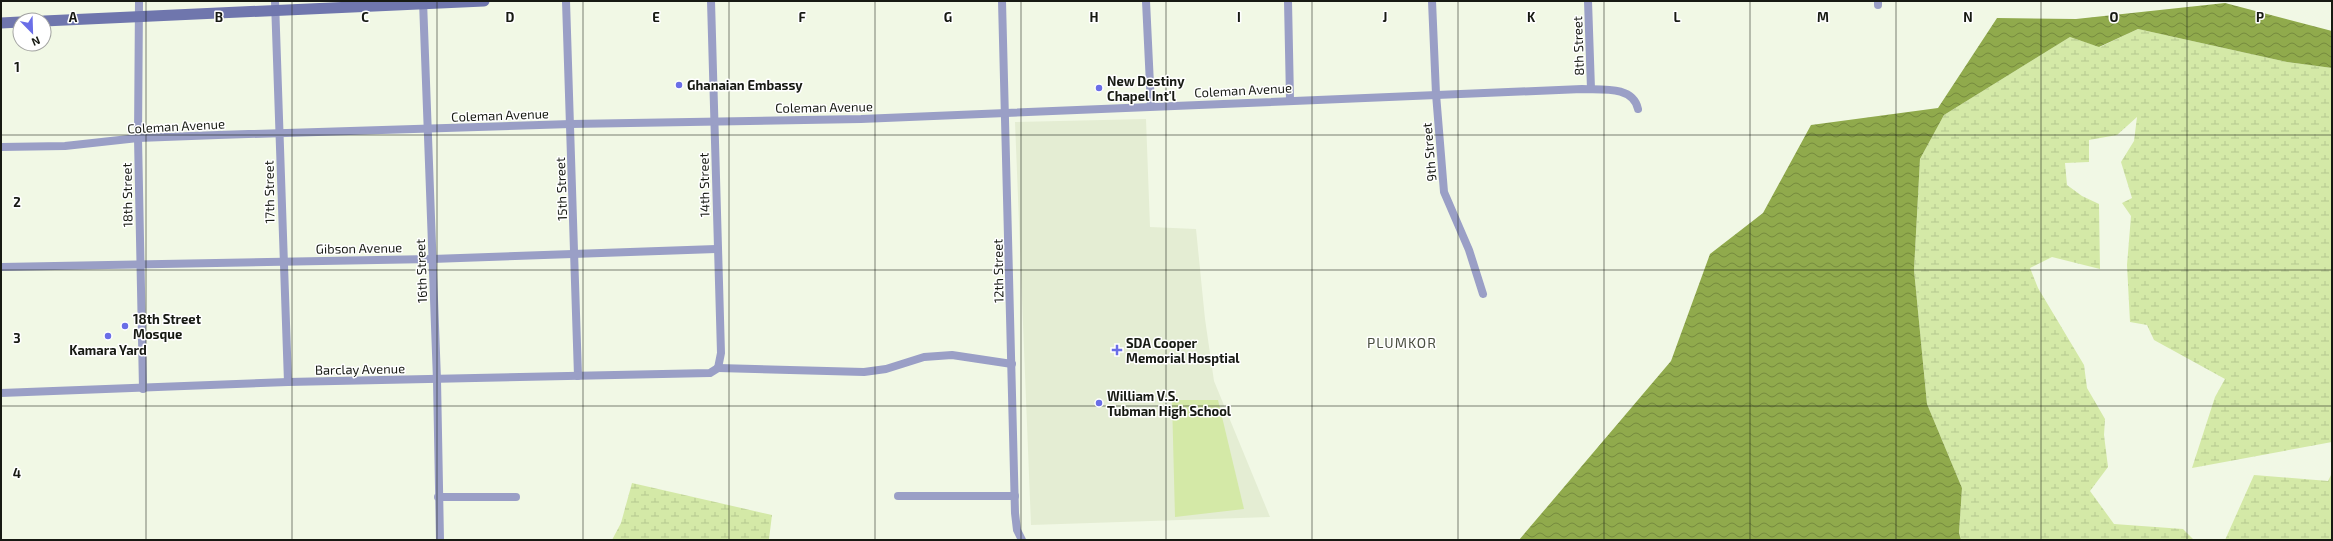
<svg xmlns="http://www.w3.org/2000/svg" width="2333" height="541" font-family="'Exo 2',sans-serif">
<defs>
<pattern id="wetland-marsh" width="20" height="14" patternUnits="userSpaceOnUse"><rect width="20" height="14" fill="#d4e9a7"/><path d="M1 5h8M5 5V1M11 12h8M15 12V8" fill="none" stroke="#b5c78f"/></pattern>
<pattern id="water-waves" width="16" height="10" patternUnits="userSpaceOnUse"><rect width="16" height="10" fill="#90aa4c"/><path d="M0 5q4-4 8 0t8 0" fill="none" stroke="#758a3e"/></pattern>
</defs>
<rect width="100%" height="100%" fill="#f1f8e5"/>
<polygon fill="#e4edd3" points="1146,119 1150,227 1196,229 1205,319 1214,381 1270,517 1031,525 1015,122"/>
<g fill="url(#wetland-marsh)">
<polygon points="2138,29 2287,62 2332,68 2332,442 2192,468 2215,397 2225,379 2154,340 2147,325 2130,322 2127,265 2131,216 2122,203 2132,198 2121,162 2134,141 2137,117 2117,135 2089,140 2089,162 2065,163 2067,185 2082,196 2099,204 2100,269 2052,257 2030,268 2038,288 2084,365 2087,388 2105,419 2104,435 2108,467 2090,491 2114,524 2183,529 2194,540 1961,540 1959,533 1962,488 1927,404 1914,270 1920,159 1944,115 2070,37 2100,47"/>
<polygon points="2332,473 2332,540 2225,540 2254,475 2328,481"/>
<polygon points="632,483 772,515 769,539 612,540 621,523"/>
</g>
<polygon fill="#d4e9a7" points="1172,400 1218,400 1244,509 1175,517"/>
<polygon fill="url(#water-waves)" points="2225,3 2332,31 2332,68 2287,62 2138,29 2099,47 2070,37 1944,115 1920,159 1914,270 1927,404 1962,488 1959,533 1961,540 1519,540 1671,361 1710,254 1763,213 1811,125 1938,108 1997,18 2076,19"/>
<g fill="none" stroke-linecap="round" stroke-linejoin="round">
<g stroke="#9a9fc6" stroke-width="8">
<polyline points="139,1 138,138 143,389"/>
<polyline points="275,1 288,382"/>
<polyline points="423,1 437,380 440,540"/>
<polyline points="566,1 578,376"/>
<polyline points="711,1 721,353 718,368"/>
<polyline points="1002,1 1015,513 1017,530 1022,540"/>
<polyline points="1146,1 1151,106"/>
<polyline points="1288,1 1290,99"/>
<polyline points="1432,1 1436,94 1444,192 1469,250 1483,294"/>
<polyline points="1588,1 1591,89"/>
<polyline points="1878,1 1878,5"/>
<path d="M1,147L65,146L138,138L218,135L571,124L861,119L1582,89C1600,90 1633,85 1638,109"/>
<polyline points="1,267 432,259 716,249"/>
<polyline points="718,368 864,372 886,369 924,357 952,355 1012,364"/>
<polyline points="1,393 288,382 710,373 718,368"/>
<polyline points="898,496 1015,496"/>
<polyline points="438,497 516,497"/>
</g>
<g stroke="#6f76ad" stroke-width="11">
<polyline points="44,21 484,1"/>
<polyline points="1,23 20,22"/>
</g>
</g>
<path fill="none" stroke="#171a13" stroke-width="1" stroke-opacity="0.55" d="M146,1V540M292,1V540M437,1V540M583,1V540M729,1V540M875,1V540M1021,1V540M1166,1V540M1312,1V540M1458,1V540M1604,1V540M1750,1V540M1896,1V540M2041,1V540M2187,1V540M1,135H2332M1,270H2332M1,406H2332"/>
<g fill="#6a6ee7" stroke="#fff" stroke-width="1.5">
<circle cx="679" cy="85" r="4"/>
<circle cx="1099" cy="88" r="4"/>
<circle cx="125" cy="326" r="4"/>
<circle cx="108" cy="336" r="4"/>
<path d="M1115 344h4v4h4v4h-4v4h-4v-4h-4v-4h4z"/>
<circle cx="1099" cy="403" r="4"/>
</g>
<g text-anchor="middle" dominant-baseline="central" stroke-width="3" stroke-linejoin="round" paint-order="stroke">
<g font-size="13" fill="#171a13" stroke="#fff">
<text transform="translate(1578 46) rotate(-92)">8th Street</text>
<text transform="translate(1243 90) rotate(-3)">Coleman Avenue</text>
<text transform="translate(824 107) rotate(-1)">Coleman Avenue</text>
<text transform="translate(500 115) rotate(-2)">Coleman Avenue</text>
<text transform="translate(176 126) rotate(-3)">Coleman Avenue</text>
<text transform="translate(1429 152) rotate(-95)">9th Street</text>
<text transform="translate(704 185) rotate(-91)">14th Street</text>
<text transform="translate(561 189) rotate(-92)">15th Street</text>
<text transform="translate(269 192) rotate(-91)">17th Street</text>
<text transform="translate(127 195) rotate(-91)">18th Street</text>
<text transform="translate(359 248) rotate(-1)">Gibson Avenue</text>
<text transform="translate(421 271) rotate(-92)">16th Street</text>
<text transform="translate(998 271) rotate(-91)">12th Street</text>
<text transform="translate(360 369) rotate(-1)">Barclay Avenue</text>
</g>
<g font-size="13" font-weight="bold" fill="#171a13" stroke="#fff" text-anchor="start">
<text x="1107" y="81">New Destiny<tspan x="1107" dy="15">Chapel Int'l</tspan></text>
<text x="687" y="85">Ghanaian Embassy</text>
<text x="133" y="319">18th Street<tspan x="133" dy="15">Mosque</tspan></text>
<text x="1126" y="343">SDA Cooper<tspan x="1126" dy="15">Memorial Hosptial</tspan></text>
<text x="108" y="350" text-anchor="middle">Kamara Yard</text>
<text x="1107" y="396">William V.S.<tspan x="1107" dy="15">Tubman High School</tspan></text>
</g>
<g font-size="14" letter-spacing="1" fill="#4a4f40" stroke="#fff">
<text x="1402" y="342">PLUMKOR</text>
</g>
</g>
<g font-size="13" text-anchor="middle" font-weight="bold" fill="#171a13" stroke="#fff" stroke-width="3" stroke-linejoin="round" paint-order="stroke">
<text x="73" y="22">A</text>
<text x="219" y="22">B</text>
<text x="365" y="22">C</text>
<text x="510" y="22">D</text>
<text x="656" y="22">E</text>
<text x="802" y="22">F</text>
<text x="948" y="22">G</text>
<text x="1094" y="22">H</text>
<text x="1239" y="22">I</text>
<text x="1385" y="22">J</text>
<text x="1531" y="22">K</text>
<text x="1677" y="22">L</text>
<text x="1823" y="22">M</text>
<text x="1968" y="22">N</text>
<text x="2114" y="22">O</text>
<text x="2260" y="22">P</text>
<text x="17" y="72">1</text>
<text x="17" y="207">2</text>
<text x="17" y="343">3</text>
<text x="17" y="478">4</text>
</g>
<rect width="2333" height="541" fill="none" stroke="#171a13" stroke-width="4"/>
<g transform="translate(32 32) rotate(157)"><circle r="19" fill="#ffffff" stroke="#a2a3a1"/>
<path d="M0-3L7 15L0 10L-7 15Z" fill="#6a6ee7"/>
<text y="-6" font-size="11" font-weight="bold" text-anchor="middle" fill="#171a13">N</text>
</g>
</svg>
